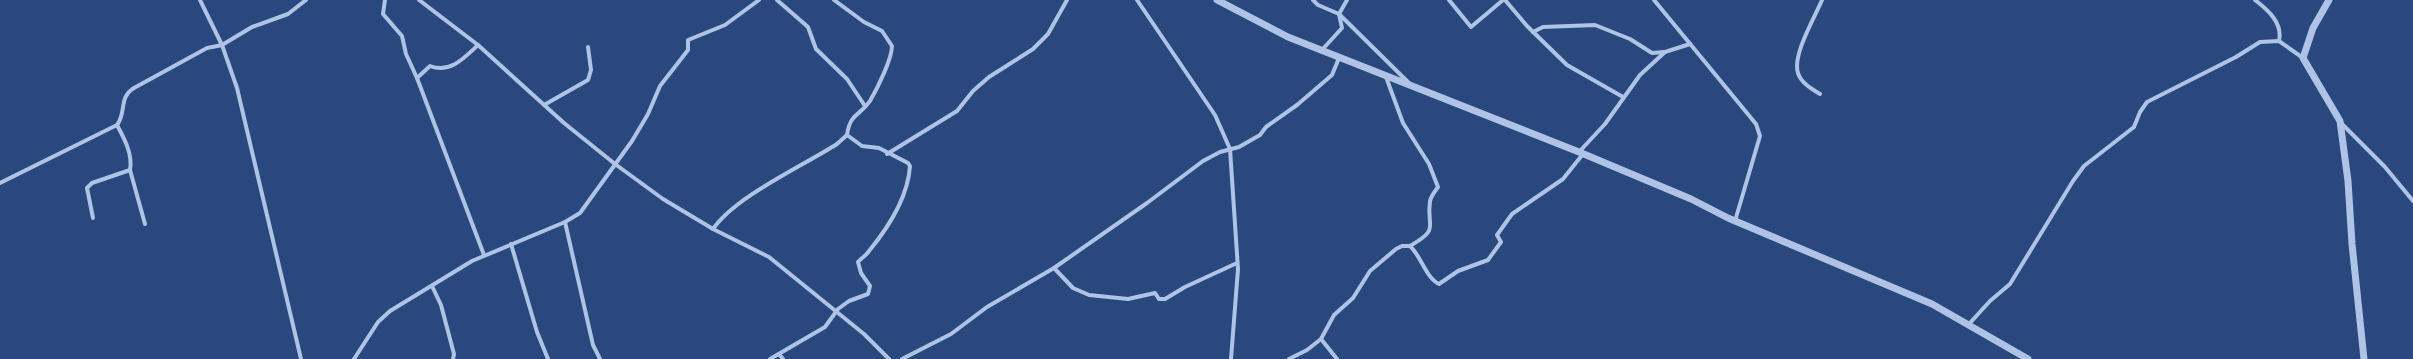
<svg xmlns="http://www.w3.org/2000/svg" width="2413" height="359" font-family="'IBM Plex Sans',sans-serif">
<rect width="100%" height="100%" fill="#28487e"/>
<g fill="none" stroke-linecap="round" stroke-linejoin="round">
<g stroke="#aec3e5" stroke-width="4">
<polyline points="200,0 222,45 237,88 301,359"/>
<polyline points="385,0 383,14 402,36 406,54 417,78 484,255"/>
<polyline points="419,0 478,45 564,123 615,164 663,199 713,229 769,257 864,334 889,359"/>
<polyline points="777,0 808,27 816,49 847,79 865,106"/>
<polyline points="1137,0 1215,115 1230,149 1238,269 1231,359"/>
<polyline points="1313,0 1318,5 1339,14 1410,84"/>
<polyline points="1449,0 1471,27 1503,0"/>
<polyline points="1505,0 1527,26 1567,65 1623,97"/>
<polyline points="1654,0 1756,124 1760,136 1735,221"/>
<path d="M2255,0C2268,10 2283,23 2279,41"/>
<polyline points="1533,32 1543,27 1595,25 1630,39 1652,53 1664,52"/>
<polyline points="1321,51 1342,28 1339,14 1347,0"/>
<path d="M1386,77L1403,123L1429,164L1438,187C1435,191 1431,196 1430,201C1426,228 1441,228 1410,246"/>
<path d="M417,78L430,66C450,74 464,58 478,45"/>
<path d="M1820,94C1812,89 1801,83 1798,73C1792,55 1815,17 1822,0"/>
<polyline points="544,105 588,80 591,70 588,47"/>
<polyline points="2341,123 2385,167 2413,201"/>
<path d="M117,125C124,138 133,154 130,170L145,224"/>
<polyline points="1579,152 1605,124 1640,75 1665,52 1690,44"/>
<polyline points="887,154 957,111 973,91 989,77 1033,49 1048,34 1067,0"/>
<path d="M0,183L117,125C127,112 118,98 134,88L207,48L222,45L252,27L288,14L306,0"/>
<polyline points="93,218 87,188 92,183 130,170"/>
<polyline points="565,222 593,345 600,359"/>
<path d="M713,229C736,196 801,167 837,144L847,135C850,113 860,116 870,101C877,89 892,59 892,46L882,31L864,22L834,0"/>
<polyline points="511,244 537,332 548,359"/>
<polyline points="1054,268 1073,288 1089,295 1128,299 1155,293 1159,299 1165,299 1185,287 1237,263"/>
<polyline points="432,286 441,305 454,354 453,359"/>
<polyline points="1969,324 1990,301 2010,284 2073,181 2084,166 2134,127 2140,112 2147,102 2236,57 2260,42 2279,41 2303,58"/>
<polyline points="1321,339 1337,359"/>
<polyline points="779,354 783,359"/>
<polyline points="354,359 378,322 390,311 472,261 565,222 580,213 632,141 648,114 660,86 688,50 688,40 725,25 759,0"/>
<path d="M770,359L825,327L838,309L849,301L868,294L870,286L861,273L858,262C861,258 866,256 869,251C888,228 908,197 910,166L908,163L879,148L862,146L847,135"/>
<polyline points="902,359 951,334 987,307 1054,268 1147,203 1203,161 1220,152 1239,147 1260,135 1266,127 1297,105 1332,75 1339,58"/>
<path d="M1289,359L1307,350L1321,339L1334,315L1353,298L1370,271L1396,249L1402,246H1410C1421,256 1426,278 1439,284L1458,271L1488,260L1501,242L1497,235L1512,214L1563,179L1583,154"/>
</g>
<g stroke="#aec3e5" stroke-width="7">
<polyline points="1217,0 1288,37 1579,152 1691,199 1728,218 1932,304 2028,359"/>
<polyline points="2329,0 2313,28 2303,58 2340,121 2348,181 2352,244 2364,359"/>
</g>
</g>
</svg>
